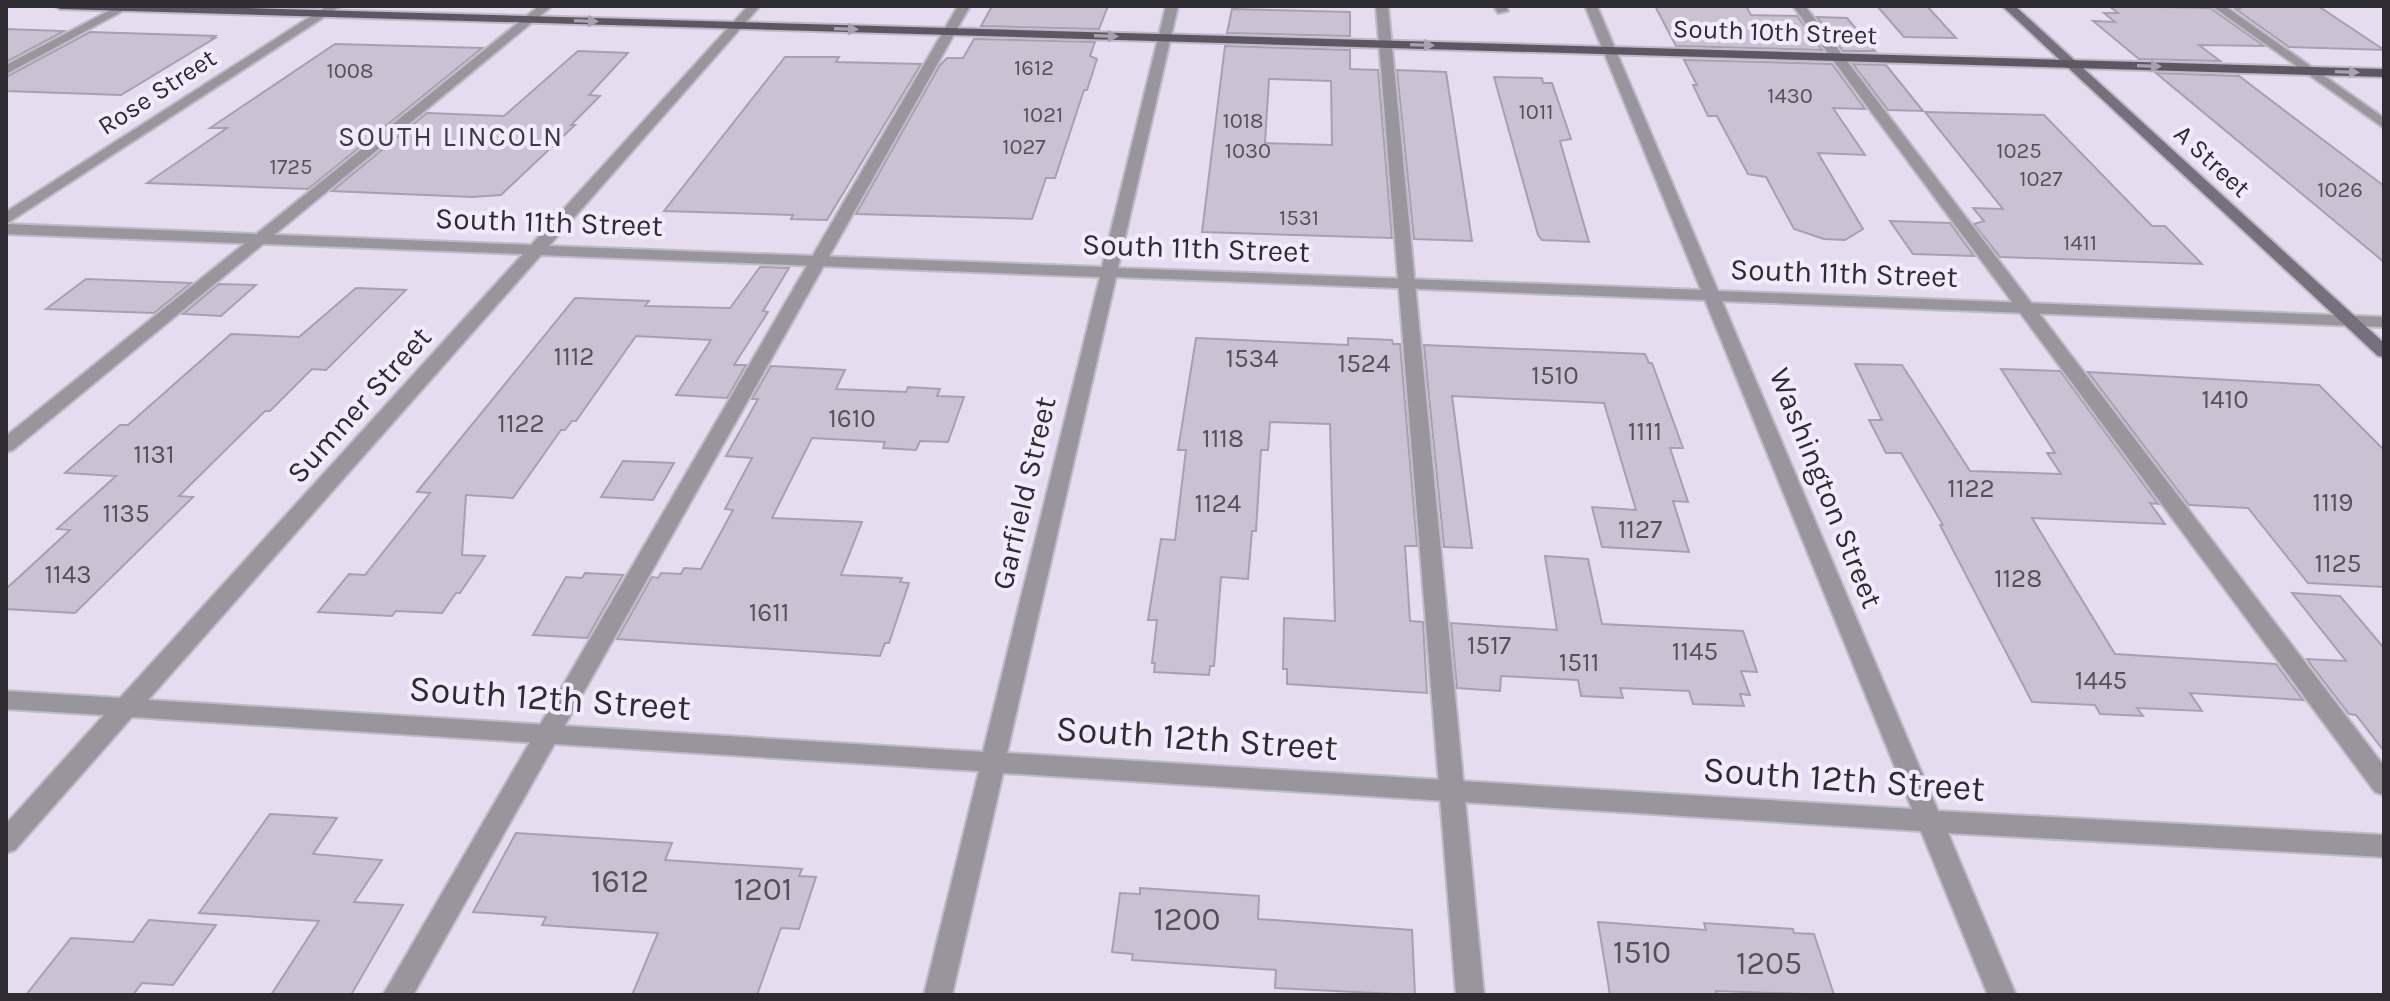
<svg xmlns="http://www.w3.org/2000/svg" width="2390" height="1001" font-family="Karla,sans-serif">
<rect width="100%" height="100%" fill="#e5ddef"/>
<g fill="#cac2d3" stroke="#a8a0b1" stroke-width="2" fill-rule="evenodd">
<polygon points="992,6 1108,6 1099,29 981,26"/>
<polygon points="1655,6 1746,6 1751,15 1797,16 1822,50 1676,46"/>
<polygon points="1877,6 1927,6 1956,38 1904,37"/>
<polygon points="2109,6 2210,8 2264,46 2199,45 2220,61 2139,59 2093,21 2115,22 2104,13 2118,13"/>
<polygon points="2237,6 2318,6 2384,50 2289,47 2234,8 2241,9"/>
<polygon points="1232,9 1350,12 1350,36 1227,33"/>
<polygon points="1817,17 1847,18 1875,51 1843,51"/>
<polygon points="6,29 64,31 6,62"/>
<polygon points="90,32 215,36 212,38 215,38 121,95 6,91 6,77"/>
<polygon points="974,39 1095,42 1090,56 1097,59 1087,90 1084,90 1055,178 1046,178 1032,219 856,214 940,65 947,58 963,58"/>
<polygon points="335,44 482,48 308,189 147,183 227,128 210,128"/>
<path d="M1225,46L1350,50V69L1378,70L1392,238L1202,232ZM1269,79L1331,81L1332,145L1265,143Z"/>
<polygon points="578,51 628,53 589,95 600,96 571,125 575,125 501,195 472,197 332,191 427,113 504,116"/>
<polygon points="785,57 839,57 836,62 921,64 827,220 791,219 793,215 664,211"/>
<polygon points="1684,60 1832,64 1865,109 1833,108 1865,155 1818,153 1863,229 1845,240 1824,239 1794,229 1766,177 1748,174 1717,116 1708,116 1693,85 1697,85"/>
<polygon points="1853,64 1886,65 1923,111 1888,110"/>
<polygon points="1397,70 1446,72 1472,241 1414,239"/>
<polygon points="2156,73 2239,76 2384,186 2384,262"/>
<polygon points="1494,77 1542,78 1543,83 1552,83 1571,139 1560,141 1589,242 1542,240 1538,235"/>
<polygon points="1925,112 2044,115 2152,226 2165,226 2202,264 2000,257 1974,224 1984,221 1973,208 2003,209"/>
<polygon points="1890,221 1950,223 1974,256 1913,254"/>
<polygon points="760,267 789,268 763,311 768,312 734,365 746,365 727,398 676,395 711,340 636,336 576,421 572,421 565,430 561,430 513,498 466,495 462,555 485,556 460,593 456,593 442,613 396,611 392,616 318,612 349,574 365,575 430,493 417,492 575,298 649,301 645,306 730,308"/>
<polygon points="86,279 191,283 154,313 46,309"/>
<polygon points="219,284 256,285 221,316 183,314"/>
<polygon points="356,288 406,290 326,370 312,369 270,411 265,411 179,496 193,497 75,613 6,609 6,589 70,530 57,529 116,476 65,473 120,425 128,425 231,334 299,337"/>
<polygon points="1196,338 1348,345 1348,338 1392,340 1393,344 1400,344 1417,546 1405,546 1410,621 1423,622 1427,693 1287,684 1287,669 1283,669 1284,618 1335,621 1330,424 1270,422 1268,450 1261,450 1256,531 1252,531 1248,579 1221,577 1214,666 1210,666 1209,675 1154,672 1155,663 1152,663 1157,620 1148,620 1161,539 1175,540 1186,450 1178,450"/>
<polygon points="1424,345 1645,354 1649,363 1652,363 1683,448 1670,448 1688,502 1673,501 1689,552 1602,547 1592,507 1636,510 1604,403 1452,396 1472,548 1444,547"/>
<polygon points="1855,364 1902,365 1970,471 2061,474 2047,453 2055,453 2001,369 2060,371 2158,504 2150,503 2165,524 2032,518 2115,654 2276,664 2303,700 2190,693 2202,711 2137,708 2143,716 2100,714 2095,705 2032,702 1940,525 1943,525 1901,453 1886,453 1869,420 1882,420"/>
<polygon points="771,366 845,370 836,389 906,392 908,387 940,389 937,396 964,397 948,442 920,441 916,450 883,448 885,442 812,438 772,518 862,522 841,575 902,578 900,582 909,583 889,643 885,643 880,656 617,639 652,577 658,578 661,573 681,574 684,568 701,569 733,510 725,509 752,458 726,456 758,399 752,399"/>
<polygon points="2088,372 2319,385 2384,450 2384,587 2308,583 2248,508 2189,505"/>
<polygon points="623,461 674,463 653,500 601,497"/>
<polygon points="1545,556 1588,559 1602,624 1743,631 1757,672 1741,671 1750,695 1740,694 1744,706 1693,704 1689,691 1620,688 1623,698 1581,696 1578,680 1501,676 1500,691 1457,688 1451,623 1557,630"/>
<polygon points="585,573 623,575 587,638 533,635 566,577 582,578"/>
<polygon points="2292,593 2340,596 2384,648 2384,751 2356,715 2349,714 2312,666 2307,659 2346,661"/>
<polygon points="270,814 337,818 313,854 382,860 354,902 403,905 351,995 271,995 319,921 199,913"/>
<polygon points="516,833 672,843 665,860 802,869 799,876 816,877 799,929 781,928 757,995 632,995 658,933 542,925 546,917 473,912"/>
<polygon points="1140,888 1259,896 1258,919 1412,930 1415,995 1275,988 1276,970 1132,960 1133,954 1112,952 1120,893 1140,894"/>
<polygon points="149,920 216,925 173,985 142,983 133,995 26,995 71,938 133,942"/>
<polygon points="1598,922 1706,930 1704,923 1793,929 1794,933 1814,934 1834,995 1716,991 1717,995 1610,995"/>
</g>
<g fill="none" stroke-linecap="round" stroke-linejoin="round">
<defs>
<g id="service">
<polygon points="118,6 132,6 6,74 6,65"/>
<polygon points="539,6 552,6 13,450 6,452 6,436"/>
<polygon points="958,6 970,6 413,995 383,995"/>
<polygon points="1376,6 1388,6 1484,995 1456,995"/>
<polygon points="1494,6 1506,6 1508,11 1498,13"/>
<polygon points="1793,6 1805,6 2384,766 2384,795 2375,792"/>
<polygon points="2212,6 2225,6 2384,118 2384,128"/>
</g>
<g id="minor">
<polygon points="327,6 341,6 6,224 6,212"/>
<path d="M748,6H760L549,246L1102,267L1166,6H1178L1118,268L1701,290L1585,6H1597L1718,291L2384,317V327L1722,301L1938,811L2384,835V857L1948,833L2016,995H1988L1921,831L1003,773L952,995H924L979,771L132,717L15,850L6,853V824L104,715L6,709V691L120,698L523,254L6,234V224L531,245ZM541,255L1100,277L983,752L148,700ZM1116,277L1705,300L1912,809L1007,753Z"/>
</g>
<polygon id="secondary" points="2002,6 2015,6 2384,343 2384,357 2378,356"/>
<polygon id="primary" points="54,6 178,6 2384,69 2384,77 60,9"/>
</defs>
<use href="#service" stroke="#c0b9c9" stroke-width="4"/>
<use href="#minor" stroke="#c0b9c9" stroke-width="4"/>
<use href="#secondary" stroke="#c0b9c9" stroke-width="4"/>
<use href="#primary" stroke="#c0b9c9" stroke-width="4"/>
<use href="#service" fill="#98959c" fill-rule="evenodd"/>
<use href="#minor" fill="#98959c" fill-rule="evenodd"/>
<use href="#secondary" fill="#75707b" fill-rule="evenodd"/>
<use href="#primary" fill="#5c5763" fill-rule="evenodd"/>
</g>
<defs><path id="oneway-solid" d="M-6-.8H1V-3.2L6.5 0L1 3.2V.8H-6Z" transform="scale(2)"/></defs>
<g fill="#a7a1b0">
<use href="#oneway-solid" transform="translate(586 21) rotate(2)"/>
<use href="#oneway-solid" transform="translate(846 29) rotate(2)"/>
<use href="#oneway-solid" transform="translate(1106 36) rotate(2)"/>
<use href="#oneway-solid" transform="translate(1422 45) rotate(2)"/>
<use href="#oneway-solid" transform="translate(2149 66) rotate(2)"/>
<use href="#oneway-solid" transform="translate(2347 72) rotate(2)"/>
</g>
<g text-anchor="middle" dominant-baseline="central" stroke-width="8" stroke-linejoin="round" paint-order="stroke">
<g font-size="22" fill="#55515a">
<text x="1034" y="68">1612</text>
<text x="350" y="71">1008</text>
<text x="1790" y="96">1430</text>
<text x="1536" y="112">1011</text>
<text x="1043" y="115">1021</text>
<text x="1243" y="121">1018</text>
<text x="1024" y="147">1027</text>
<text x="1248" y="151">1030</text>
<text x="2019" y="151">1025</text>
<text x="291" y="167">1725</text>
<text x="2041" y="179">1027</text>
<text x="2340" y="190">1026</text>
<text x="1299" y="218">1531</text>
<text x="2080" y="243">1411</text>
</g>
<g font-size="26" fill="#2e2b32" stroke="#f2ebfc">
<text transform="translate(1775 32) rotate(2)">South 10th Street</text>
<text transform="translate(157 92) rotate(-33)">Rose Street</text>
<text transform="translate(2212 161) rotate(43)">A Street</text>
</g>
<g font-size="26" fill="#55515a">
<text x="574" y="356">1112</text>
<text x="1252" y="358">1534</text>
<text x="1364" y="363">1524</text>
<text x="1555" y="375">1510</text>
<text x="2225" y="399">1410</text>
<text x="852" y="418">1610</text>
<text x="521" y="423">1122</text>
<text x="1645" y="431">1111</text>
<text x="1223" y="438">1118</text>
<text x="154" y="454">1131</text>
<text x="1971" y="488">1122</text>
<text x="2333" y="502">1119</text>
<text x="1218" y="503">1124</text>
<text x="126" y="513">1135</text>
<text x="1640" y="529">1127</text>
<text x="2338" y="563">1125</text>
<text x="68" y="574">1143</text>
<text x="2018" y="578">1128</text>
<text x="769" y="612">1611</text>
<text x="1489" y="645">1517</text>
<text x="1695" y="651">1145</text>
<text x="1579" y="662">1511</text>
<text x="2101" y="680">1445</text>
</g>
<g font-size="28" letter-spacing="2" fill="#3f3946" stroke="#f2ebfc">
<text x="451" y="136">SOUTH LINCOLN</text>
</g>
<g font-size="30" fill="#2e2b32" stroke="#f2ebfc">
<text transform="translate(549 222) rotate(2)">South 11th Street</text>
<text transform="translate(1196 248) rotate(2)">South 11th Street</text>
<text transform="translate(1844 273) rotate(2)">South 11th Street</text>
<text transform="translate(359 405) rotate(-48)">Sumner Street</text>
<text transform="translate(1826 488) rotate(68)">Washington Street</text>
<text transform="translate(1024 493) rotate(-77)">Garfield Street</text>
</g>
<g font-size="32" fill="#55515a">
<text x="620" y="881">1612</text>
<text x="763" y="889">1201</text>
<text x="1187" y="919">1200</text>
<text x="1642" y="952">1510</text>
<text x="1769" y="963">1205</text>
</g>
<g font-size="36" fill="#2e2b32" stroke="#f2ebfc">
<text transform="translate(550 698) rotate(4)">South 12th Street</text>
<text transform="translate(1197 738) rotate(4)">South 12th Street</text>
<text transform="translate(1844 779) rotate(4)">South 12th Street</text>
</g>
</g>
<rect width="2390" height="1001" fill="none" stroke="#2e2b32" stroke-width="16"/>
</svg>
